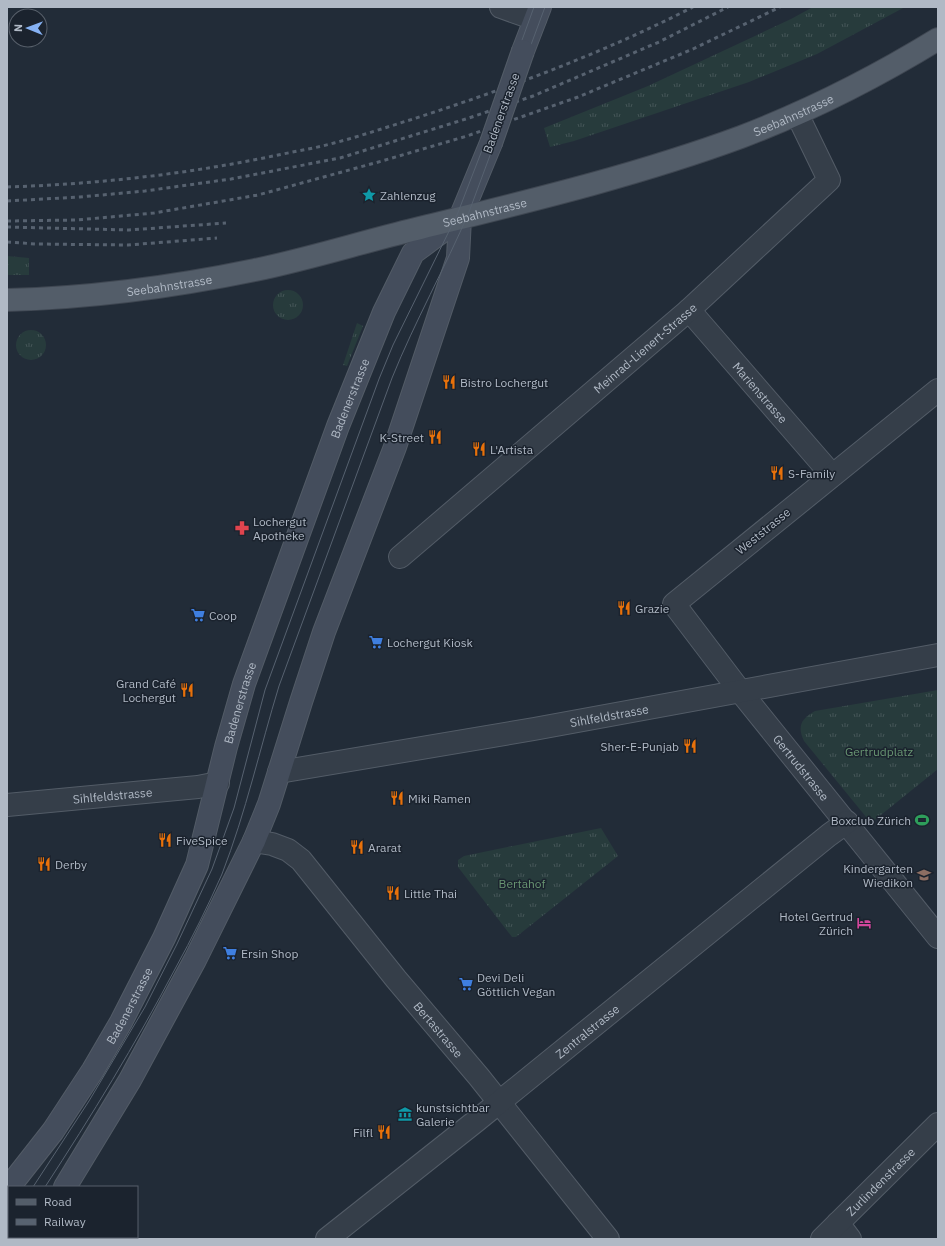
<svg xmlns="http://www.w3.org/2000/svg" width="945" height="1246" font-family="'IBM Plex Sans',sans-serif">
<defs>
<pattern id="grass-tufts" width="24" height="20" patternUnits="userSpaceOnUse"><rect width="24" height="20" fill="#273b3c"/><path d="M3 7l-1-3M5 7V3M7 7l1-3M15 17l-1-3M17 17v-4M19 17l1-3" fill="none" stroke="#445557"/></pattern>
</defs>
<rect width="100%" height="100%" fill="#222c38"/>
<g fill="url(#grass-tufts)">
<polygon points="813,7 905,7 817,54 749,82 574,141 550,147 544,128 648,86 791,19"/>
<polygon points="7,256 29,258 29,275 7,275"/>
<circle cx="288" cy="305" r="15"/>
<polygon points="357,323 363,326 347,366 343,365"/>
<circle cx="31" cy="345" r="15"/>
<path d="M938,690V769L871,823L804,741C797,726 801,719 815,711Z"/>
<polygon points="601,828 618,856 516,937 512,937 458,867 458,860 464,856"/>
</g>
<g fill="none" stroke-linecap="round" stroke-linejoin="round">
<defs>
<g id="street">
<polyline points="501,7 535,19"/>
<path id="s1" d="M689,310L832,475"/>
<path id="s2" d="M938,390L674,604L740,691L938,937"/>
<path id="s3" d="M400,557L689,310L829,180L797,114"/>
<path id="s4" d="M279,772L534,729L938,655"/>
<path id="s5" d="M7,805L198,787L218,783"/>
<path id="s6" d="M254,841L272,844L288,850L301,860L396,979L479,1077L608,1239"/>
<polyline points="838,1223 850,1239"/>
<path id="s7" d="M327,1239L476,1121L829,835L847,822"/>
<path id="s8" d="M822,1239L938,1124"/>
</g>
<g id="secondary">
<polyline points="523,51 540,7"/>
<path id="s9" d="M9,1187L53,1131L93,1070L121,1022L164,938L197,865L226,747L244,684L338,426L384,312L413,253L460,218"/>
<polyline points="65,1187 130,1080 195,960 254,841 269,804 301,702 324,632 395,447 458,258 460,218 491,143"/>
<polyline points="34,1239 36,1237"/>
</g>
<g id="primary">
<path id="s10" d="M7,300C90,298 173,287 255,270C309,259 362,242 416,229C525,202 635,176 741,137C809,111 876,77 938,39"/>
</g>
</defs>
<use href="#street" stroke="#535c67" stroke-width="24"/>
<use href="#secondary" stroke="#535c67" stroke-width="24"/>
<use href="#primary" stroke="#3f4752" stroke-width="24"/>
<use href="#street" stroke="#353e49" stroke-width="22"/>
<use href="#secondary" stroke="#444d5c" stroke-width="22"/>
<use href="#primary" stroke="#535d69" stroke-width="22"/>
<g stroke="#576270" stroke-width="1">
<polyline points="33,1187 89,1101 145,1007 177,944 212,869 234,808 265,690 379,379 393,345 457,215 484,145 534,7"/>
<path d="M45,1187C92,1115 135,1045 175,969C192,938 208,906 222,874C246,812 260,748 279,686L392,378C415,321 445,268 469,212L545,7"/>
<polyline points="7,1227 9,1224"/>
<polyline points="10,1239 11,1237"/>
</g>
<g stroke="#576270" stroke-width="3" stroke-dasharray="4 4" stroke-linecap="butt">
<path d="M7,187C98,184 189,174 278,155C297,151 316,148 334,143C361,136 387,127 413,119C509,88 603,53 693,7"/>
<polyline points="7,201 80,197 145,191 231,179 340,158 469,118 533,96 659,42 728,7"/>
<polyline points="7,221 77,220 154,213 258,195 382,161 467,136 578,97 693,49 780,7"/>
<polyline points="7,227 129,230 226,223"/>
<polyline points="7,242 36,244 128,245 217,238"/>
</g>
<defs>
<polyline id="secondary-bridge" points="491,143 523,51"/>
</defs>
<use href="#secondary-bridge" stroke="#535c67" stroke-width="24" stroke-linecap="butt"/>
<use href="#secondary-bridge" stroke="#444d5c" stroke-width="22"/>
</g>
<defs>
<symbol id="sight-bare" viewBox="-9 -9 18 18"><path d="M0-6L1.8-2.2L6-1.7L2.9 1.2L3.7 5.4L0 3.3L-3.7 5.4L-2.9 1.2L-6-1.7L-1.8-2.2Z" fill="#0f9aa8" stroke="#1b232e" stroke-width="2.5" paint-order="stroke"/></symbol>
<symbol id="restaurant-bare" viewBox="-9 -9 18 18"><path d="M-5-6h1v4h1v-4h1v4h1v-4h1v5L-1.5 .5V6h-2V.5L-5-1ZM5-6V6H3V1.5H1.5Q1.5-4 5-6Z" fill="#e8710a" stroke="#1b232e" stroke-width="2.5" paint-order="stroke"/></symbol>
<symbol id="pharmacy-bare" viewBox="-9 -9 18 18"><path d="M-2-6h4v4h4v4h-4v4h-4v-4h-4v-4h4Z" fill="#e0444e" stroke="#1b232e" stroke-width="2.5" paint-order="stroke"/></symbol>
<symbol id="supermarket-bare" viewBox="-9 -9 18 18"><path d="M-6-5.5h2.5l.6 2H6L4.5 2H-2.5L-4.4-4H-6ZM-1.5 3.2a1.3 1.3 0 1 0 .1 0ZM3 3.2a1.3 1.3 0 1 0 .1 0Z" fill="#3f7fe0" stroke="#1b232e" stroke-width="2.5" paint-order="stroke"/></symbol>
<symbol id="stadium-bare" viewBox="-9 -9 18 18"><path d="M0-5a6.5 5 0 1 0 0 10a6.5 5 0 1 0 0-10ZM-3.5-1.8h7v3.6h-7Z" fill="#2e9e5b" stroke="#1b232e" stroke-width="2.5" paint-order="stroke"/></symbol>
<symbol id="school-bare" viewBox="-9 -9 18 18"><path d="M0-5L7-2L0 1L-7-2ZM-4 1L0 2.5L4 1V4Q0 6-4 4Z" fill="#8d6e63" stroke="#1b232e" stroke-width="2.5" paint-order="stroke"/></symbol>
<symbol id="hotel-bare" viewBox="-9 -9 18 18"><path d="M-6-4.5h1.5V1H6V5H4.5V3h-9V5H-6ZM-4 0a1.8 1.8 0 1 1 3.6 0ZM.5 0V-2.5h3Q6-2.5 6 0Z" fill="#d1479c" stroke="#1b232e" stroke-width="2.5" paint-order="stroke"/></symbol>
<symbol id="museum-bare" viewBox="-9 -9 18 18"><path d="M0-6L6-3V-2H-6V-3ZM-5-1h2V3h-2ZM-1-1h2V3h-2ZM3-1h2V3H3ZM-6 4H6V6H-6Z" fill="#0f9aa8" stroke="#1b232e" stroke-width="2.5" paint-order="stroke"/></symbol>
</defs>
<g fill-rule="evenodd">
<use href="#sight-bare" x="359" y="185" width="20" height="20"/>
<use href="#restaurant-bare" x="439" y="372" width="20" height="20"/>
<use href="#restaurant-bare" x="425" y="427" width="20" height="20"/>
<use href="#restaurant-bare" x="469" y="439" width="20" height="20"/>
<use href="#restaurant-bare" x="767" y="463" width="20" height="20"/>
<use href="#pharmacy-bare" x="232" y="518" width="20" height="20"/>
<use href="#restaurant-bare" x="614" y="598" width="20" height="20"/>
<use href="#supermarket-bare" x="188" y="605" width="20" height="20"/>
<use href="#supermarket-bare" x="366" y="632" width="20" height="20"/>
<use href="#restaurant-bare" x="177" y="680" width="20" height="20"/>
<use href="#restaurant-bare" x="680" y="736" width="20" height="20"/>
<use href="#restaurant-bare" x="387" y="788" width="20" height="20"/>
<use href="#stadium-bare" x="912" y="810" width="20" height="20"/>
<use href="#restaurant-bare" x="155" y="830" width="20" height="20"/>
<use href="#restaurant-bare" x="347" y="837" width="20" height="20"/>
<use href="#restaurant-bare" x="34" y="854" width="20" height="20"/>
<use href="#school-bare" x="914" y="865" width="20" height="20"/>
<use href="#restaurant-bare" x="383" y="883" width="20" height="20"/>
<use href="#hotel-bare" x="854" y="913" width="20" height="20"/>
<use href="#supermarket-bare" x="220" y="943" width="20" height="20"/>
<use href="#supermarket-bare" x="456" y="974" width="20" height="20"/>
<use href="#museum-bare" x="395" y="1104" width="20" height="20"/>
<use href="#restaurant-bare" x="374" y="1122" width="20" height="20"/>
</g>
<g text-anchor="middle" dominant-baseline="central" stroke-width="3" stroke-linejoin="round" paint-order="stroke">
<g font-size="12" fill="#b0b9c5" stroke="#1b232e">
<text transform="translate(501 113) rotate(-70)">Badenerstrasse</text>
<text stroke="none"><textPath href="#s10" startOffset="811">Seebahnstrasse</textPath></text>
<text stroke="none"><textPath href="#s10" startOffset="487">Seebahnstrasse</textPath></text>
<text stroke="none"><textPath href="#s10" startOffset="163">Seebahnstrasse</textPath></text>
<text stroke="none"><textPath href="#s3" startOffset="322">Meinrad-Lienert-Strasse</textPath></text>
<text stroke="none"><textPath href="#s1" startOffset="109">Marienstrasse</textPath></text>
<text stroke="none"><textPath href="#s9" startOffset="866">Badenerstrasse</textPath></text>
<text transform="translate(763 531) rotate(-39)">Weststrasse</text>
<text stroke="none"><textPath href="#s9" startOffset="542">Badenerstrasse</textPath></text>
<text stroke="none"><textPath href="#s4" startOffset="335">Sihlfeldstrasse</textPath></text>
<text stroke="none"><textPath href="#s2" startOffset="547">Gertrudstrasse</textPath></text>
<text stroke="none"><textPath href="#s5" startOffset="106">Sihlfeldstrasse</textPath></text>
<text stroke="none"><textPath href="#s9" startOffset="218">Badenerstrasse</textPath></text>
<text stroke="none"><textPath href="#s6" startOffset="270">Bertastrasse</textPath></text>
<text stroke="none"><textPath href="#s7" startOffset="333">Zentralstrasse</textPath></text>
<text stroke="none"><textPath href="#s8" startOffset="82">Zurlindenstrasse</textPath></text>
</g>
<g font-size="12" fill="#b0b9c5" stroke="#1b232e" text-anchor="start">
<text x="380" y="195">Zahlenzug</text>
<text x="460" y="382">Bistro Lochergut</text>
<text x="424" y="437" text-anchor="end">K-Street</text>
<text x="490" y="449">L'Artista</text>
<text x="788" y="473">S-Family</text>
<text x="253" y="521">Lochergut<tspan x="253" dy="14">Apotheke</tspan></text>
<text x="635" y="608">Grazie</text>
<text x="209" y="615">Coop</text>
<text x="387" y="642">Lochergut Kiosk</text>
<text x="176" y="683" text-anchor="end">Grand Café<tspan x="176" dy="14">Lochergut</tspan></text>
<text x="679" y="746" text-anchor="end">Sher-E-Punjab</text>
<text x="408" y="798">Miki Ramen</text>
<text x="911" y="820" text-anchor="end">Boxclub Zürich</text>
<text x="176" y="840">FiveSpice</text>
<text x="368" y="847">Ararat</text>
<text x="55" y="864">Derby</text>
<text x="913" y="868" text-anchor="end">Kindergarten<tspan x="913" dy="14">Wiedikon</tspan></text>
<text x="404" y="893">Little Thai</text>
<text x="853" y="916" text-anchor="end">Hotel Gertrud<tspan x="853" dy="14">Zürich</tspan></text>
<text x="241" y="953">Ersin Shop</text>
<text x="477" y="977">Devi Deli<tspan x="477" dy="14">Göttlich Vegan</tspan></text>
<text x="416" y="1107">kunstsichtbar<tspan x="416" dy="14">Galerie</tspan></text>
<text x="373" y="1132" text-anchor="end">Filfl</text>
</g>
<g font-size="12" fill="#689572" stroke="#1b232e">
<text x="879" y="751">Gertrudplatz</text>
<text x="522" y="883">Bertahof</text>
</g>
</g>
<rect width="945" height="1246" fill="none" stroke="#b0b9c5" stroke-width="16"/>
<rect x="8" y="1186" width="130" height="52" fill="#1b232e" stroke="#575f6a"/>
<rect x="16" y="1199" width="20" height="6" fill="#535d69" stroke="#575f6a"/>
<text x="44" y="1206" font-size="12" fill="#b0b9c5">Road</text>
<rect x="16" y="1219" width="20" height="6" fill="#576270" stroke="#575f6a"/>
<text x="44" y="1226" font-size="12" fill="#b0b9c5">Railway</text>
<g transform="translate(28 28) rotate(271)"><circle r="19" fill="#1b232e" stroke="#575f6a"/>
<path d="M0-3L7 15L0 10L-7 15Z" fill="#86b2f4"/>
<text y="-6" font-size="11" font-weight="bold" text-anchor="middle" fill="#b0b9c5">N</text>
</g>
</svg>
